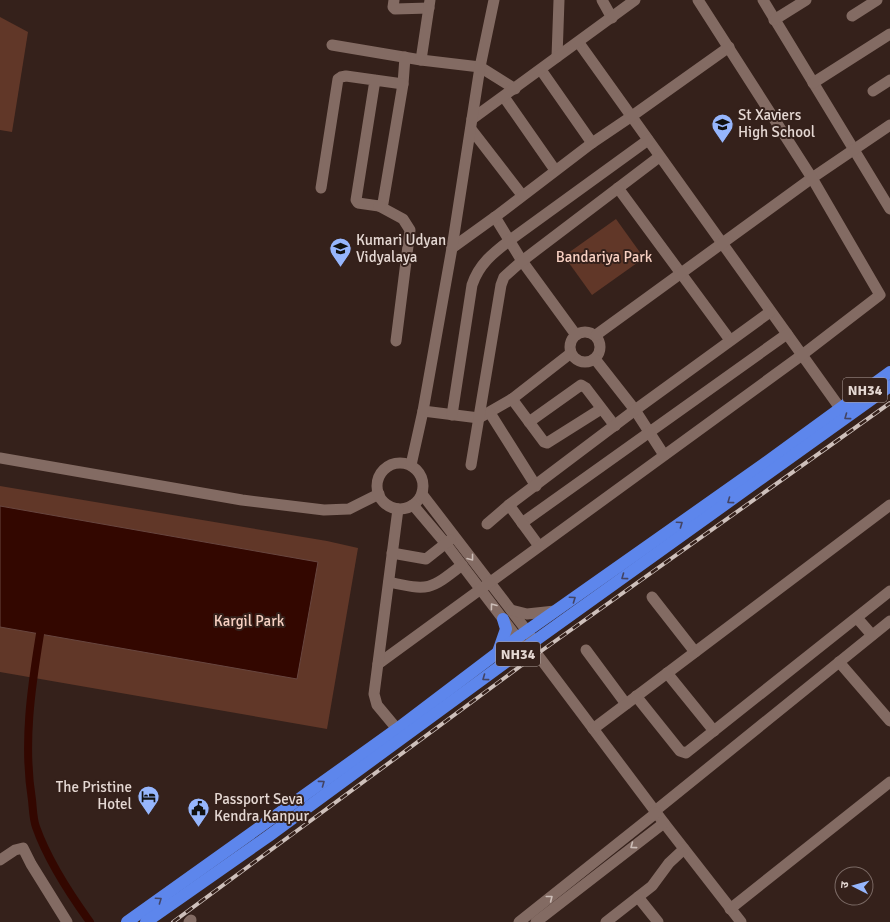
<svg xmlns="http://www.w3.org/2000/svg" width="890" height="922" font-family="Signika,'Noto Sans Devanagari',sans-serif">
<rect width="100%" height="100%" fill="#35211b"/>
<g fill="#613728">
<polygon points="0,17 28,32 12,132 0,130"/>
<polygon points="616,219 644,258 592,295 564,256"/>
<polygon points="0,486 327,541 358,548 327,729 0,672"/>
</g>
<polygon fill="#330700" stroke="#68463f" points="0,506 318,562 297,679 0,627"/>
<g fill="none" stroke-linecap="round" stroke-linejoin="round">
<path stroke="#330700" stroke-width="8" d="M40,634C31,689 23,744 32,800C33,809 33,819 36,827C48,861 69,893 90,922"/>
<g stroke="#836b63" stroke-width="11">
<polyline points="394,0 393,7 395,9 429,8"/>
<polyline points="602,0 612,18"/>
<polyline points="763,0 890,209"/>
<polyline points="852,16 877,0"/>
<polyline points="774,20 806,0"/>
<polyline points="579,43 840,408"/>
<polyline points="332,45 421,60 480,67 515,89"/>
<polyline points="557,57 559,0"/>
<polyline points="421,60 430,0"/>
<polyline points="541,70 592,143"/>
<polyline points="813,83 890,34"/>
<polyline points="403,84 405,57"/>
<polyline points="873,91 890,80"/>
<polyline points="504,97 555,170"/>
<polyline points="472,119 635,0"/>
<polyline points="471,129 522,195"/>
<polyline points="321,188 338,79 341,77 346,76 403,84 383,203 379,206 358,203 356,200 375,80"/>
<polyline points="618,188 730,340"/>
<polyline points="379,206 403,219 410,230 396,341"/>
<polyline points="495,217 522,261 576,335"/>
<polyline points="452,248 495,217 592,143 632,116 729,47"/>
<circle cx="585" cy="347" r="15"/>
<polyline points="596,335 812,178 890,125"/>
<polyline points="595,359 635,410 664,455"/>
<polyline points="512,399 544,442 547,443 601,409"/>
<polyline points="423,411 479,418 512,399 571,353"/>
<polyline points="490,413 536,486"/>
<path d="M452,415L472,285C479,264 493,253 510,240L648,140"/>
<polyline points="529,422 581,385 586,388 615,426"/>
<polyline points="0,458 242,500 324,510 349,509 379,494"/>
<circle cx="400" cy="486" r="23"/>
<polyline points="411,465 423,411 452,248 480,67 494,0"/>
<polyline points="471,465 501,285 504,277 522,261 659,157"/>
<polyline points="422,494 527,631 534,642 537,654 664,823 741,922"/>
<polyline points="413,505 446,544 525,648 533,652"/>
<polyline points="522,523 787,334"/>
<polyline points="487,524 509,505"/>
<polyline points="539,546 509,505 635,410 770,312"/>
<polyline points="392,553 426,559 450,540"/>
<path d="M389,582C429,591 430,590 462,565"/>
<polyline points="652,597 695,652"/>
<polyline points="511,610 527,614 555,611"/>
<polyline points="857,618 872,635"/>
<polyline points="586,650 626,704"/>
<polyline points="839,662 890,721"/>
<polyline points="378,664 802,355 880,295 812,178 698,0"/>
<polyline points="667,673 714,731"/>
<polyline points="636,696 680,751 686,753 890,591"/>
<polyline points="397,729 377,705 374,694 398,509"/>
<polyline points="593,729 890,505"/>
<polyline points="655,811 890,621"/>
<polyline points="0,860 15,850 23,848 31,864 67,922"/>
<polyline points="638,897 658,922"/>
<polyline points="730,909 890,782"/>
<polyline points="189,922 191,920"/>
<polyline points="519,922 656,813"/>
<polyline points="536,922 664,823"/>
<polyline points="606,922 652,886 669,863 684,849"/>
</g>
<g stroke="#5d86ec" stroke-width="12">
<polyline points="498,652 506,629 503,619"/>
<polyline points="127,922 397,729 517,638 764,464 890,372"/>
<polyline points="146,922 270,835 525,648 890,386"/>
</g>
<defs>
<polyline id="rail" points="173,922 537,654 890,403"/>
</defs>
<use href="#rail" stroke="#cec0bb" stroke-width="4"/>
<use href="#rail" stroke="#35211b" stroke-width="2.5" stroke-dasharray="8" stroke-linecap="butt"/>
</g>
<defs><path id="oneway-chevron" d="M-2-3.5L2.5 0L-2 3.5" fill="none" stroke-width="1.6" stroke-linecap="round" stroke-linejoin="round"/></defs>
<g stroke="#434464">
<use href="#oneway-chevron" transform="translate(847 417) rotate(144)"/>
<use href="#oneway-chevron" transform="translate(730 501) rotate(144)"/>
<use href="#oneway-chevron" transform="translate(680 524) rotate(-35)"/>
<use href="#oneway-chevron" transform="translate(624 577) rotate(144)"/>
<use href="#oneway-chevron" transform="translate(573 599) rotate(-35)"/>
<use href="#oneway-chevron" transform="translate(485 678) rotate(144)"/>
<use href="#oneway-chevron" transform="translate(322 783) rotate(-36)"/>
<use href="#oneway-chevron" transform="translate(159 900) rotate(-35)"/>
</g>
<g stroke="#ccbdb7">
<use href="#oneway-chevron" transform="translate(471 558) rotate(52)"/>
<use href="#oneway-chevron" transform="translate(493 606) rotate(-127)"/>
<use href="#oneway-chevron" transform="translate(633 846) rotate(143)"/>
<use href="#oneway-chevron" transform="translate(550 898) rotate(-38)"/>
</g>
<defs>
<symbol id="school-pin" viewBox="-11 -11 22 30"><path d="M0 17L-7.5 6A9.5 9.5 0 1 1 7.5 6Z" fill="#96b6fd" stroke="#35211b"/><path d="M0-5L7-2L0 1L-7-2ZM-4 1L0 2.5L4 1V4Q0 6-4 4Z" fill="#111"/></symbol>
<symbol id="hotel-pin" viewBox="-11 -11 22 30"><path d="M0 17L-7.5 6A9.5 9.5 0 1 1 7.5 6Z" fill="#96b6fd" stroke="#35211b"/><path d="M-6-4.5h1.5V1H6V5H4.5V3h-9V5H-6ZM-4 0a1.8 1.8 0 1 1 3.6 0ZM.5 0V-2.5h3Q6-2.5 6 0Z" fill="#111"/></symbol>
<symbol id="civic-pin" viewBox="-11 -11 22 30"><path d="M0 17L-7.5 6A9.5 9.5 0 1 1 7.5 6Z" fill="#96b6fd" stroke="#35211b"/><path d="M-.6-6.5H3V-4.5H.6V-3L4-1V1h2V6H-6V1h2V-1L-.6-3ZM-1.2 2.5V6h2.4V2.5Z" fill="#111"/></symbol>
</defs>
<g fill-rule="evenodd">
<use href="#school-pin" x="710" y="112" width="25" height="34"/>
<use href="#school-pin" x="328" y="236" width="25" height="34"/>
<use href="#hotel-pin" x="136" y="784" width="25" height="34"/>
<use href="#civic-pin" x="186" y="796" width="25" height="34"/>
</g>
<g text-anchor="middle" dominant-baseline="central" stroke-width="4" stroke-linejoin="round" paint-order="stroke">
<g fill="#35211b" stroke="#b0a19c" stroke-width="1">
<rect x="843" y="378" width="44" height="24" rx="3"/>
<rect x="496" y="642" width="44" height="24" rx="3"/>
</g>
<g font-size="14" font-weight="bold" fill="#e5d8d3">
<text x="865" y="390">NH34</text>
<text x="518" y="654">NH34</text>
</g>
<g font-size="15" fill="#e5d8d3" stroke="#35211b" text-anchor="start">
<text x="738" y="115">St Xaviers<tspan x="738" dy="17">High School</tspan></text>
<text x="356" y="240">Kumari Udyan<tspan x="356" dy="17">Vidyalaya</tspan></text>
<text x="132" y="787" text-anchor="end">The Pristine<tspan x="132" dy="17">Hotel</tspan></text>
<text x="214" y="799">Passport Seva<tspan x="214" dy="17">Kendra Kanpur</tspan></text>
</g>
<g font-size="15" fill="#f8d0c2" stroke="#35211b">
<text x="604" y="257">Bandariya Park</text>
<text x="249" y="621">Kargil Park</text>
</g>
</g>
<g transform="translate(854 886) rotate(276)"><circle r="19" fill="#35211b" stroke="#7b6a65"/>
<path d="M0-3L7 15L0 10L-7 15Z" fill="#96b6fd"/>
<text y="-6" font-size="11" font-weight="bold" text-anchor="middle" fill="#e5d8d3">उ</text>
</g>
</svg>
